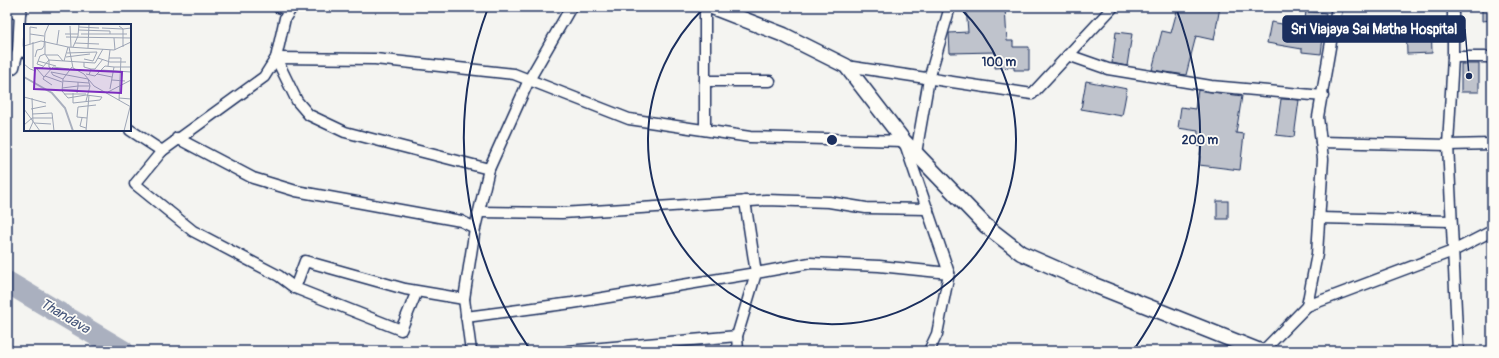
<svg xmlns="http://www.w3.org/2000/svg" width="1499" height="358" font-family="Pangolin,sans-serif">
<rect width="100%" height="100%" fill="#f4f4f1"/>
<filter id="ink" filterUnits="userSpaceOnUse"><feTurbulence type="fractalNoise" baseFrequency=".025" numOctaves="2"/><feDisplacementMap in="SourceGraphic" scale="8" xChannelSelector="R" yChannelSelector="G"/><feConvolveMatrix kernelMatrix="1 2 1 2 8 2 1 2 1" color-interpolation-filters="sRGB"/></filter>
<g filter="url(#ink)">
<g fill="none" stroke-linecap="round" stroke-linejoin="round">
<polyline stroke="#aab0bf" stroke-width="22" points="7,282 123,351"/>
</g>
<g fill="#bfc3cc" stroke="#1b2f5e">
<polygon points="966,7 1005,7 1007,41 1013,41 1013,47 1029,47 1029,70 1014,70 1014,67 995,68 995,52 950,53 949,33 968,32"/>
<polygon points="1178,7 1201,9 1201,7 1220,7 1214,40 1196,36 1186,75 1152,70 1162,31 1171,33"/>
<polygon points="1482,7 1492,7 1492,20 1482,21"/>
<polygon points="1306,11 1326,13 1321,54 1302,52 1302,49 1267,43 1271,22 1304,28"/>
<polygon points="1431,21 1432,53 1407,54 1406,22"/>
<polygon points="1116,32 1132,34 1127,66 1112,63"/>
<rect x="1461" y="64" width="18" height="28"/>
<polygon points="1086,81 1127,89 1122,116 1081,109"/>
<polygon points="1198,90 1242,96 1236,133 1244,134 1240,170 1199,165 1201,146 1197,146 1198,131 1178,128 1181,107 1195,109"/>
<polygon points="1281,99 1299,100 1294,137 1276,135"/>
<rect x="1217" y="201" width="11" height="18"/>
</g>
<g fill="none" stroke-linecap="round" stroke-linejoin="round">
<defs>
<g id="minor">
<polyline points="278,7 290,10"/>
<polyline points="705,7 705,130"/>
<polyline points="1453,7 1453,57 1448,145 1458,351"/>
<polyline points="7,12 20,13 22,7"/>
<polyline points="20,13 18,50 25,52"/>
<polyline points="1068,55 1108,69 1211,86 1323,96"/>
<polyline points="1453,57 1492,57"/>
<polyline points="276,58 375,59 514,74 629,119 750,137 904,141 949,273 937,334 929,351"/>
<polyline points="276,58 297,101 309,115 345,132 489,169"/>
<polyline points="846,66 1032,94 1113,7"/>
<polyline points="7,71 9,71 14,67 18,50"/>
<polyline points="705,81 770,81"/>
<polyline points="130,130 162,151 264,77 276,58 285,18 292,7"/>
<polyline points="177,138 253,178 296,191 461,221 475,228"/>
<polyline points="1321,142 1448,145 1492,144"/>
<polyline points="162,151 135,184 193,231 279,276 295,288"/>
<polyline points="916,153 929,79 950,7"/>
<polyline points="479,212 562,213 766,200 829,202 866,208 928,209"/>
<polyline points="1319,218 1451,221"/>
<polyline points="417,291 401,330 295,288 305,261 405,289 464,299"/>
<polyline points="1307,306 1317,254 1323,159 1318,117 1337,7"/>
<polyline points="466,317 572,303 756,273 745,201"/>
<polyline points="471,351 464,299 475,228 489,169 529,80 571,7"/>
<polyline points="568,351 737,336"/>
<polyline points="738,351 737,336 756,273 810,263 879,266 949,273"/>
<polyline points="1263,351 1307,306 1453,251 1492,231"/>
</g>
<polyline id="secondary" points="712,7 784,35 846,66 904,141 986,226 1021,253 1094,285 1260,351"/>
</defs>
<use href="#minor" stroke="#1b2f5e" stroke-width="13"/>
<use href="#secondary" stroke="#1b2f5e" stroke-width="17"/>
<use href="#minor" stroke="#fdfcf7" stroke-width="10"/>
<use href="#secondary" stroke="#fdfcf7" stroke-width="14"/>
</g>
</g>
<g fill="none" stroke="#1b2f5e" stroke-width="2">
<path d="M960 8A184 184 0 1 1 704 8"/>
<path d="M529 348A368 368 0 0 1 488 8M1176 8A368 368 0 0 1 1135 348"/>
</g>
<g text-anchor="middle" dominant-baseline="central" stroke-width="3.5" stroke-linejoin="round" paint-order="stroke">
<g font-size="14" font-style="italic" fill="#46567b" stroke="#fdfcf7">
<text transform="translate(65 316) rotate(31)">Thandava</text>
</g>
</g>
<g transform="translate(24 24)">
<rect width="107" height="107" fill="#f4f4f1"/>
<path fill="none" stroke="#aab0bf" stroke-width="2" d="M0,53L28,69L41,84L49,107"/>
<path fill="none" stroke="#9da5b6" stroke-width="1" d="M46,2L47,23M95,2L99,5L107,4M55,3L75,4M78,4L99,5V23M54,6L86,7V10M6,10L20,12M41,10H54M57,10H103M42,13L107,14M90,14L91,26M9,18V44H18L25,36L21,30V17M51,19L75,20M6,20V3L13,4M33,20L35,6M0,22L17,17L44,23L90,26L107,18M45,23L49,44L60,50L70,62L107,83M49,23L54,12L55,0M64,24L65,0M43,29L73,28M22,31H34L39,37M11,33L13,26L18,25L20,22L21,9L25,0M42,33L66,30M74,34L86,38H102M85,34H97L95,76M60,35L69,37L73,28M14,37L32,42M40,37L44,23M60,38V43L67,45M0,40L6,45L12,47M19,42L13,40L16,32L21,30M84,42L86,26M48,43L39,55L38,67L44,74L62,71M13,45L20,53L29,43L45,45M28,45L25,43V36L71,39L79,25M77,46L107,48M27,48L64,55L66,62L62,77M27,48L29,51L39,55M62,50L71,52L81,42L90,43M73,50L88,53M65,51L67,45H71L79,35M21,52L38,58M20,53L19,55L28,61M88,56L101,57M39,57L65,59M38,64L54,62V58M86,65L90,43H107M38,66H53M84,68L107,56M49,69V79L76,76L78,73L62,71M53,69L54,62H66M40,70H62M0,73L22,79M95,74L107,75M0,85L16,107M7,85L22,82M8,90L28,89L30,107M58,94L56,102L62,104M63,94L53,93L54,83L72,81M10,99L27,100M0,101L8,94H28M5,107L9,98L8,74M62,107L65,71M100,107L106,83"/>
<path fill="#7b2cbf" fill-opacity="0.15" stroke="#7b2cbf" stroke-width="2" d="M11,44L98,48L97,69L10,65Z"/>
<rect width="107" height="107" fill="none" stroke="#1b2f5e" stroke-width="2"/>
</g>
<circle cx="832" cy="140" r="6" fill="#1b2f5e" stroke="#fdfcf7" stroke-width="2"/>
<g font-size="12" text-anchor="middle" font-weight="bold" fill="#1b2f5e" stroke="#fdfcf7" stroke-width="3.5" stroke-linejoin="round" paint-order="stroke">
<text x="999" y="66">100 m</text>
<text x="1200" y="144">200 m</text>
</g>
<path fill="none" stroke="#1b2f5e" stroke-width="1.5" d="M1469 76L1465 29"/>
<circle fill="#1b2f5e" stroke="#fdfcf7" stroke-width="1.5" cx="1469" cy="76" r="4"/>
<rect fill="#1b2f5e" stroke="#1b2f5e" stroke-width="1.5" x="1283" y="16" width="182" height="26" rx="4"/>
<g font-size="14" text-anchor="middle" font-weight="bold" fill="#fff">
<text x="1374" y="34">Sri Viajaya Sai Matha Hospital</text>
</g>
<rect width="1499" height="358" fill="none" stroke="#fdfcf7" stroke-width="24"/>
<rect x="12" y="12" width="1475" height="334" fill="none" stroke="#1b2f5e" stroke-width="1.5" filter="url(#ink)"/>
</svg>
